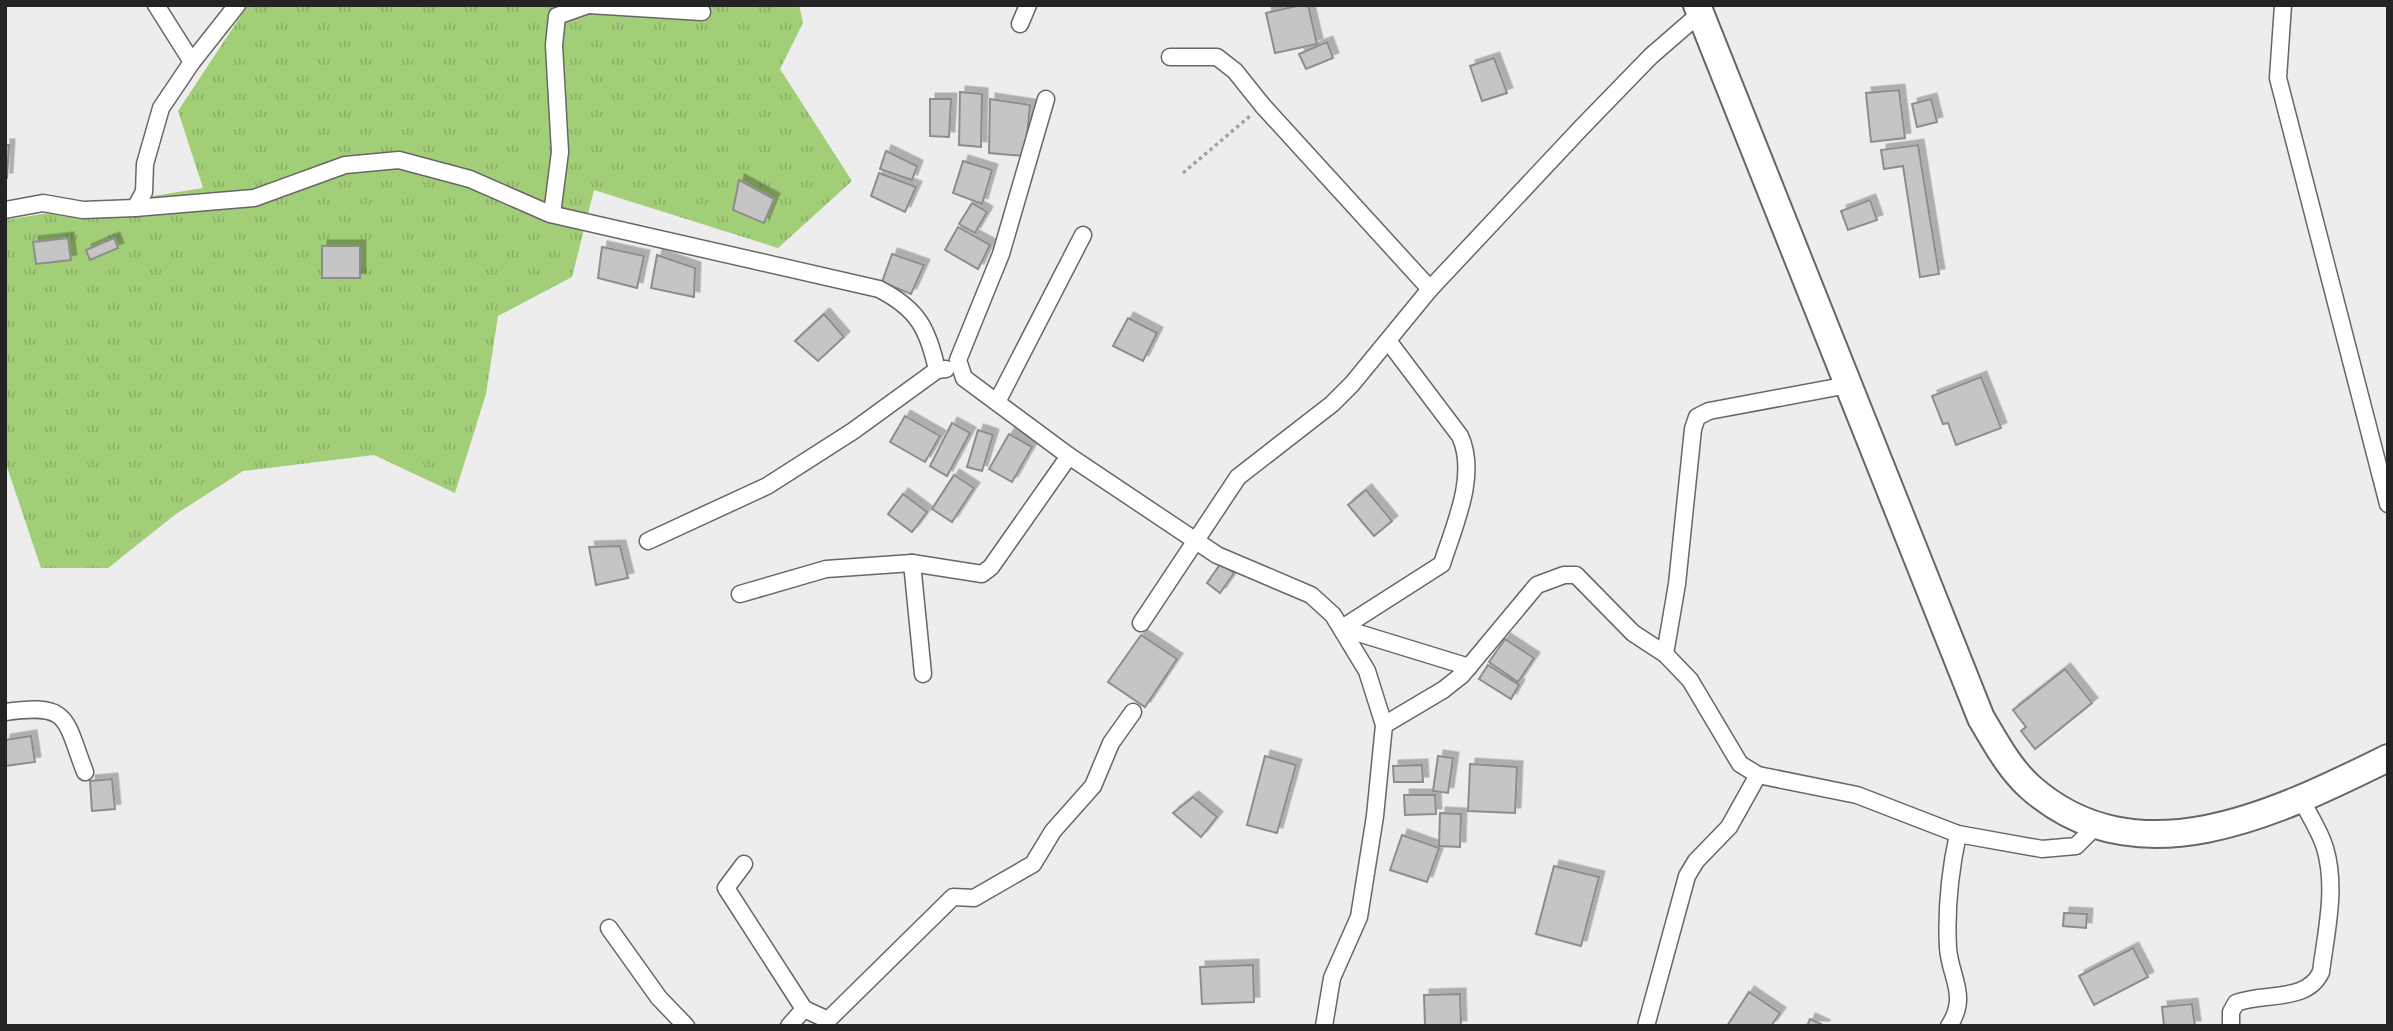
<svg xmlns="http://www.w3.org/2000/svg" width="2393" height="1031" font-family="'Alegreya Sans',sans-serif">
<defs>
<pattern id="grass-tufts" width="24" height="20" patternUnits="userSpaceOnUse" patternTransform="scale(1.75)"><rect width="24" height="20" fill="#a2ce77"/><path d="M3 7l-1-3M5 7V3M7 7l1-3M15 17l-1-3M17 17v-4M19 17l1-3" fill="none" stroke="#8bb167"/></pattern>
<filter id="shadow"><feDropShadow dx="5.5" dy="-5.5" stdDeviation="0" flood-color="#0004"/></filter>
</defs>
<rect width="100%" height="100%" fill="#ededee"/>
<polygon fill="url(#grass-tufts)" points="248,5 799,5 803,23 780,69 852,181 778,248 594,190 572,277 498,316 486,394 455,493 374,455 243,471 176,514 108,568 41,568 7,467 5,220 203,188 178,111"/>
<g fill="#c6c5c6" stroke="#8e8d8e" stroke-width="2" filter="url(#shadow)">
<polygon points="1301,5 1308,5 1317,44 1275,53 1266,13"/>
<polygon points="1327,42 1333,58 1306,69 1299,54"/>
<polygon points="1494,58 1507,93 1482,101 1470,66"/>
<polygon points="1899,90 1905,138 1871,142 1866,93"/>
<polygon points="960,92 982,94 981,147 959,145"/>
<polygon points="930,99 951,99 949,137 930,136"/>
<polygon points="990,99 1030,105 1025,156 989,153"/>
<polygon points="1931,99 1937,122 1917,127 1912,104"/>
<polygon points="5,145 9,145 7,178 5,178"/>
<polygon points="1918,145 1939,274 1920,277 1903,166 1884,169 1881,150"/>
<polygon points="886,151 917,166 912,180 880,169"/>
<polygon points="963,161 992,170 982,204 953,193"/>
<polygon points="879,173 916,187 905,212 871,196"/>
<polygon points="739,180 774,199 764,223 733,210"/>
<polygon points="1870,200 1877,220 1848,230 1841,211"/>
<polygon points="972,203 987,212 975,233 959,224"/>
<polygon points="958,227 990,245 978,269 945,250"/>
<polygon points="68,238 71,260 36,264 33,242"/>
<polygon points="114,238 118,248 90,260 86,250"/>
<rect x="322" y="246" width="38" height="32"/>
<polygon points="602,247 644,256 637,288 598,278"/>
<polygon points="892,254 924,265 911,294 882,282"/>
<polygon points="657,255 695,268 694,297 651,288"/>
<polygon points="824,314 844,337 818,361 795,341"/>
<polygon points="1128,318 1157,333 1143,361 1113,346"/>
<polygon points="1981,377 2001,428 1956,445 1948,423 1943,424 1932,396"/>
<polygon points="905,416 940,436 925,462 890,442"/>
<polygon points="952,423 970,433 947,476 930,466"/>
<polygon points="978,430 993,435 982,471 967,467"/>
<polygon points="1009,434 1032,447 1012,482 989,469"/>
<polygon points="954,475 974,488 952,522 932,509"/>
<polygon points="1366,490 1392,521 1374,536 1348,505"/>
<polygon points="903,494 927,512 912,532 888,514"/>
<polygon points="620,546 628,578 596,585 589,547"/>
<polygon points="1221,563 1234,573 1220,593 1207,583"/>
<polygon points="1141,635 1177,659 1145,707 1108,682"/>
<polygon points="1505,639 1534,658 1518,682 1489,662"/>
<polygon points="1488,665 1519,685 1511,699 1479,679"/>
<polygon points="2065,669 2092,703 2035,749 2021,731 2026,727 2013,710"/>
<polygon points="31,736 35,762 5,766 5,740"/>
<polygon points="1265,756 1296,765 1277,833 1247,825"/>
<polygon points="1438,756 1453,758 1448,793 1433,791"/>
<polygon points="1470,764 1517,767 1515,813 1468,811"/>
<polygon points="1422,765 1423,782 1394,782 1393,766"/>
<polygon points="112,779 115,809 92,811 90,781"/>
<polygon points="1404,795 1435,795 1436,814 1405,815"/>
<polygon points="1193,797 1217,817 1201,837 1173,813"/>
<polygon points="1440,813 1461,814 1460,847 1439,846"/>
<polygon points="1402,835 1439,848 1427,882 1390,870"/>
<polygon points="1554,866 1599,877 1581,946 1536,934"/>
<polygon points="2064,913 2087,914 2086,928 2063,926"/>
<polygon points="2133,948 2148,977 2094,1005 2079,976"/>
<polygon points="1253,965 1254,1002 1202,1004 1200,967"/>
<polygon points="1749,992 1780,1013 1771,1026 1727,1026"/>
<polygon points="1460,994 1461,1026 1425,1026 1424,995"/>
<polygon points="2192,1004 2195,1026 2164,1026 2162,1007"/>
<polygon points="1810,1019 1825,1026 1807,1026"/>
</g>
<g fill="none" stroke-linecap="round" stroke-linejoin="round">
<defs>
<g id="minor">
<polyline points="156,5 192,62"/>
<polyline points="589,5 702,12"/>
<polyline points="2283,5 2278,78 2388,504"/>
<polyline points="1020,24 1028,5"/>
<polyline points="1170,57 1217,57 1235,71 1263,106 1430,289"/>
<polyline points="1046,99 1001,254 958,360 964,378 1069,456"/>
<path d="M135,208L254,198L345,165L399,160L470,179L550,214L879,289C918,309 928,329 937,370"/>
<polyline points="5,210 43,203 83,210 135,208 144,192 145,164 161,108 192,62 237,5"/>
<polyline points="552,214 560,152 554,45 557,16 588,5"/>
<polyline points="997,402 1083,235"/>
<polyline points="648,541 767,486 853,431 937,370 946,369"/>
<polyline points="912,563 923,674"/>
<polyline points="740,594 826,569 912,563 982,574 991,567 1069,456 1217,555 1311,595 1333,615 1367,671 1384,725 1375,816 1359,917 1332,978 1324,1026"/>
<polyline points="1141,623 1238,477 1332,404 1352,384 1430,289 1582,127 1651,56 1704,10"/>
<path d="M1342,628L1442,564C1454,526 1478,475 1460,436L1389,342"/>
<polyline points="1342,628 1469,667"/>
<polyline points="1665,654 1677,584 1693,429 1697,417 1709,411 1848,385"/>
<path d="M5,712C70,703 64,717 85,772"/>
<polyline points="1384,725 1443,690 1462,675 1537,585 1564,575 1576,575 1633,633 1665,654 1690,680 1740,764 1758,775 1857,795 1958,834 2042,849 2076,846 2097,825"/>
<polyline points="744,864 726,888 804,1009 828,1020 953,897 974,898 1033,864 1053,831 1093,786 1111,743 1133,712"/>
<polyline points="609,928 659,998 686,1026"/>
<polyline points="789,1026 804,1009"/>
<polyline points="1646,1026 1687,876 1696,861 1729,827 1758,775"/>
<path d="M1949,1026C1969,996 1950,977 1948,948C1946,910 1950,871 1958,834"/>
<path d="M2231,1026V1012L2236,1003C2263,992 2307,1003 2321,972C2326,932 2337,888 2325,848C2320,831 2309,815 2301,799"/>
</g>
<path id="primary" d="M1697,5L1981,718C1996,743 2009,768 2030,787C2138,883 2280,811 2388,758"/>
</defs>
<use href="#minor" stroke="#676768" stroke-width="19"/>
<use href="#primary" stroke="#676768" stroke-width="30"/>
<polyline stroke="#a3a3a4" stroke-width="3.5" stroke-dasharray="3.5 3.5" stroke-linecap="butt" points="1183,173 1250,116"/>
<use href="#minor" stroke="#fff" stroke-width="16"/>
<use href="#primary" stroke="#fff" stroke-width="26"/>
</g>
<rect width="2393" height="1031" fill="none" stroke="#242424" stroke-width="14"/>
</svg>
